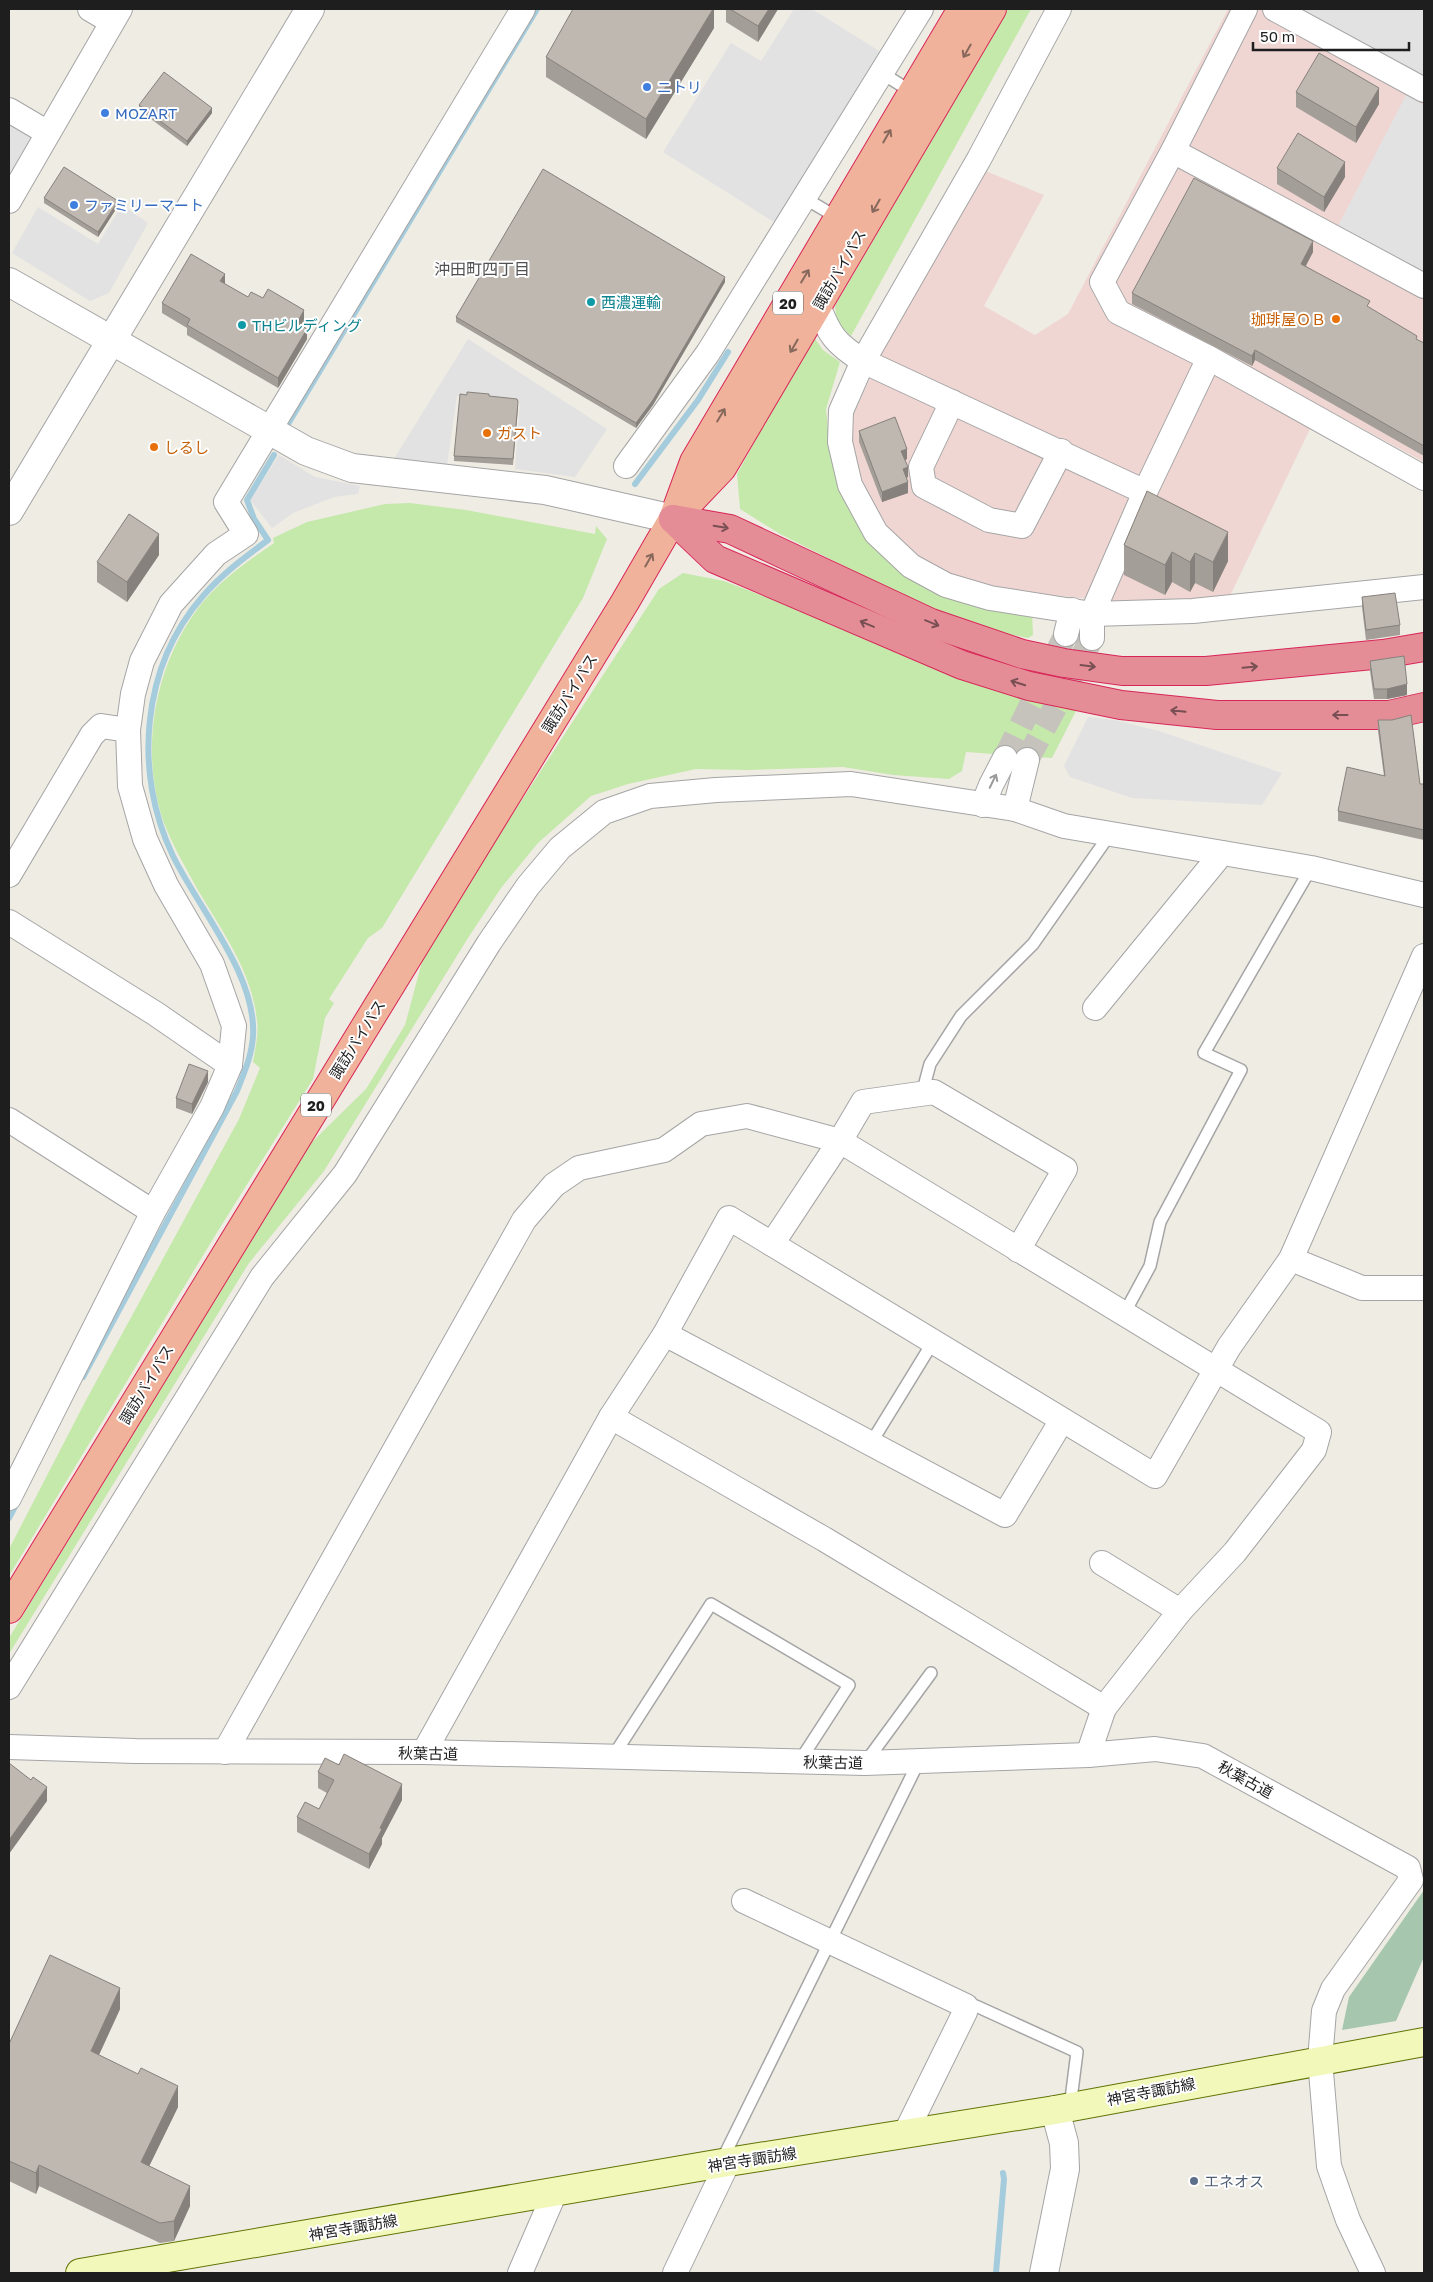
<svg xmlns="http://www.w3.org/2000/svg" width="1433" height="2282" font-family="'Golos Text','Noto Sans JP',sans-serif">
<rect width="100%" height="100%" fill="#efece4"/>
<polygon fill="#f0d6d3" points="1228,9 1424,9 1424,462 1321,406 1228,600 1119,602 993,589 953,578 921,562 887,529 863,488 848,426 887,342 983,170 1044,195 984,306 1035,335 1068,314"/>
<g fill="#c5e8ab">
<polygon points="1008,9 1031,9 851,336 837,322 835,306"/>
<polygon points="813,336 823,350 840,362 826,409 829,438 874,543 1032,612 1033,635 1028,638 970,626 904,596 780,534 740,509 737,474"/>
<path d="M410,503L466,510L595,534L596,526L607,539L583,598L382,928L368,938L329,999L334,1003L325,1018L313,1079L216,1234L9,1576V1549L85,1402L239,1119L260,1068L253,1062C255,1049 259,1034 257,1021C252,966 214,921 189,874C180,858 171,841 164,823C139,752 154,666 199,607C219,581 248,561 274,543L273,538L307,522L385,504Z"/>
<polygon points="683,573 724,581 977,678 1079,705 1052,758 966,752 962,771 949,779 893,775 843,767 748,770 696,769 628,784 591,796 538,843 501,888 468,938 324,1171 249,1263 9,1654 9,1638 309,1145 366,1089 405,1025 423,958 436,932 659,589"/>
</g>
<polygon fill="#a6c7ad" points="1424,1890 1424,1957 1396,2021 1342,2030 1349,1997"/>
<g fill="#e2e2e2">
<polygon points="794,9 812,9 884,54 777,224 663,152 731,43 761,61"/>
<polygon points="1299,9 1424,9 1424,77"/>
<polygon points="1406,95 1424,105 1424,273 1338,226"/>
<polygon points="9,120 35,135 9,176"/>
<polygon points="122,205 148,223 109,293 90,301 12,253 38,207 98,244"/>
<polygon points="468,339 607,429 575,477 515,469 520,402 457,396 447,465 394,459"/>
<polygon points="279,455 315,477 360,486 358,494 334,497 293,513 272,528 250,500"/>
<polygon points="1088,717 1115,720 1159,731 1282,773 1262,805 1132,798 1070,777 1064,766"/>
</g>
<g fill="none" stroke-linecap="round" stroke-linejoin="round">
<g stroke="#a5ccdc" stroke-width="6">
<polyline points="288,424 537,9"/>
<polyline points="635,484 698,400 728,352"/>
<path d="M83,1377L237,1091C244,1073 252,1055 253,1036C257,976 199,909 173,856C133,773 141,667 203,596C222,574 245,557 268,540L254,519L247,500L274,455"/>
<polyline points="9,1518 18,1501"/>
<polyline points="996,2273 1004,2179 1003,2173"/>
</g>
<g stroke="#c5c3bc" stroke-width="24" stroke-dasharray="24 12" stroke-linecap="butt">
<polyline points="1005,758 1066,634"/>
<polyline points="1027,760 1092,638"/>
</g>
<defs>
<g id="service">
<polyline points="880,72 912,92"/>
<polyline points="801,196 838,218"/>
<polyline points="922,1094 930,1064 961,1016 1033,944 1110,834"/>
<polyline points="1124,1314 1150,1266 1160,1222 1241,1070 1204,1053 1311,868"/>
<polyline points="871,1443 933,1342"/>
<polyline points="612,1758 711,1604 849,1685 799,1762"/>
<polyline points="865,1763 931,1673"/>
<polyline points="966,2006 976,2006 1077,2052 1070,2107"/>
<polyline points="728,2162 726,2152 919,1761"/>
</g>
<g id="minor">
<polyline points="90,9 112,22"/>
<polyline points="1059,9 979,159 863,361 841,411 840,442 850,485 876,533 911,566 946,585 990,598 1092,614 1193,611 1424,587"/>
<polyline points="1245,9 1173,151 1102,282 1118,312 1209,358 1424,478"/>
<polyline points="1275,9 1424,90"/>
<polyline points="9,110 48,133"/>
<polyline points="1173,151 1424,286"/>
<polyline points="9,201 120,9"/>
<path d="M818,305C829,335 836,344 863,361L1145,492"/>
<polyline points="952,402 921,467 924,486 989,520 1022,526 1061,451"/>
<polyline points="626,466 708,353 921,9"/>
<polyline points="1066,634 1072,610"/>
<polyline points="1092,638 1092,614 1145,492 1209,358"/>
<polyline points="983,805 991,785 1005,758"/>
<polyline points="1015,809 1027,760"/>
<polyline points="9,875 92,735 101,726 128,730"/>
<polyline points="9,922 156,1014 230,1065"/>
<polyline points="1095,1008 1222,853"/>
<polyline points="9,1120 153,1212"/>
<polyline points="1018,1250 1065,1169 934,1092 863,1102 840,1141 772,1244 1155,1476 1229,1347 1291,1259 1424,956"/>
<polyline points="1291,1259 1362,1288 1424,1288"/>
<polyline points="665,1334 729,1218 772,1244"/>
<polyline points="611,1417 824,1539 1104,1708 1088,1755"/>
<polyline points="9,1498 153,1212 212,1107 230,1065 234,1026 212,964 166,885 145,839 130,786 128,730 133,694 142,661 171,604 216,554 246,534 226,502 523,9"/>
<polyline points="1102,1563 1180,1611"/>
<polyline points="9,1687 262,1277 345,1174 489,943 528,886 560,848 604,812 650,796 716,790 851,784 1015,809 1064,826 1311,868 1424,895"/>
<polyline points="9,1747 135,1751 424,1752 865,1763 1088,1755 1155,1749 1203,1756 1408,1868 1411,1880 1333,1989 1324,2011 1320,2060 1329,2166 1348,2220 1373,2273"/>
<polyline points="225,1752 524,1220 554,1185 579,1168 664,1150 701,1124 747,1116 840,1141 1319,1432 1314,1450 1235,1552 1180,1611 1104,1708"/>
<polyline points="424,1752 611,1417 665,1334 1005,1515 1062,1420"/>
<polyline points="744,1901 966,2006 965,2012 905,2134"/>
<polyline points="520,2273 555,2192"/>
<polyline points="675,2273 728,2162"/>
</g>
<g id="tertiary">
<polyline points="9,282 306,451 352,468 545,490 673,519"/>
<polyline points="9,511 310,9"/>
<polyline points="1044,2273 1065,2169 1064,2143 1055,2110"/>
</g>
<polyline id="secondary" points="80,2273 728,2162 1055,2110 1424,2042"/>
<g id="trunk">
<polyline points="680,512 722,468 992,9"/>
<polyline points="9,1609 625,602 673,519 694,462 962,9"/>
</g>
<g id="motorway">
<polyline points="673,519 715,559 962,665 1029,686 1121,705 1217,715 1389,715 1424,707"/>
<polyline points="673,519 730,529 931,623 1022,654 1064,663 1122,671 1206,671 1383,654 1424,647"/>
</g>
</defs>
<use href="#service" stroke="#a5a5a5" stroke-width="14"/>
<use href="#minor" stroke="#a5a5a5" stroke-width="26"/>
<use href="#tertiary" stroke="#a5a5a5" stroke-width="30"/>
<use href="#secondary" stroke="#617406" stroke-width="30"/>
<use href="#trunk" stroke="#d82658" stroke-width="30"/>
<use href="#motorway" stroke="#d82658" stroke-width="30"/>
<use href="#service" stroke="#fff" stroke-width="11"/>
<use href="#minor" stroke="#fff" stroke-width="24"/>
<use href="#tertiary" stroke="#fff" stroke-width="28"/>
<use href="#secondary" stroke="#f1f8b9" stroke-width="28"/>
<use href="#trunk" stroke="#f0b29a" stroke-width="28"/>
<use href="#motorway" stroke="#e58d97" stroke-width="28"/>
</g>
<g fill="#a49e98">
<polygon points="714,9 714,28 646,139 546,77 546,57"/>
<polygon points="726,9 778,9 758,42 726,22"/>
<polygon points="1296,92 1379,104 1356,143 1296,107"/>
<polygon points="139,105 212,113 187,146 139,110"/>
<polygon points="1277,168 1345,177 1324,212 1277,184"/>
<polygon points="44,198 118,206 98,237 44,203"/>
<polygon points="1313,252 1306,266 1417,340 1424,343 1424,456 1255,360 1252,366 1132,304 1132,293"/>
<polygon points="725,282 653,405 636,428 456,322 456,317"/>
<polygon points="225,284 248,297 304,321 301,325 307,339 278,388 187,335 187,328 162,313 162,303"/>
<polygon points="489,396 518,408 513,465 454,461 454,456"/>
<polygon points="859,431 907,459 905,460 908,477 906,478 908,493 882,502 859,442"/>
<polygon points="1147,491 1228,561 1213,592 1195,583 1190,592 1172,582 1165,595 1124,575 1124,545"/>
<polygon points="159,555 127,602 97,582 97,562"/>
<polygon points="1362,597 1400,625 1400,635 1366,640 1362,607"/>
<polygon points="1370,661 1407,695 1387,699 1374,699 1370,671"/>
<polygon points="1378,720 1420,784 1424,784 1424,840 1338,821 1338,811 1384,776 1378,731"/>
<polygon points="208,1082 192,1114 176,1108 176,1098"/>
<polygon points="318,1772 402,1800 382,1838 382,1844 369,1869 297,1832 297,1817 319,1809 327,1793 318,1788"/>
<polygon points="120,2009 99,2055 178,2107 149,2166 190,2206 174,2241 160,2243 39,2186 36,2194 9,2181 9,2044"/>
</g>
<g fill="#86817c">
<polygon points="713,9 714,9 714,28 646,139 646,119"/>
<polygon points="769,9 778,9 758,42 758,26"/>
<polygon points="1379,88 1379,104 1356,143 1356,127"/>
<polygon points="212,108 212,113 187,146 187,141"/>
<polygon points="1345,162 1345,177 1324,212 1324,197"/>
<polygon points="118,201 118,206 98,237 98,232"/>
<polygon points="1313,241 1313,252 1301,274 1301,264"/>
<polygon points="225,274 225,284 220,281"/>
<polygon points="725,277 725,282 653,405 636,428 636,423"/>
<polygon points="304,310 304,321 297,333 297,323"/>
<polygon points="307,329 307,339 278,388 278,378"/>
<polygon points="1255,350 1255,360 1252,366 1252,356"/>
<polygon points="907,449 907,459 901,462 901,451"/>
<polygon points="908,467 908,477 903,479 903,469"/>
<polygon points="908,482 908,493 882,502 882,492"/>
<polygon points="1228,532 1228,561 1213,592 1213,562"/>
<polygon points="159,534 159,555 127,602 127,582"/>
<polygon points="1172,552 1172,582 1165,595 1165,565"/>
<polygon points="1195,553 1195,583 1190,592 1190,562"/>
<polygon points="1407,684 1407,695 1387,699 1387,689"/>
<polygon points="208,1071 208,1082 192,1114 192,1104"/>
<polygon points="402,1784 402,1800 382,1838 382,1844 369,1869 369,1854 380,1828"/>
<polygon points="47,1787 47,1801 9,1854 9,1840"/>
<polygon points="120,1988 120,2009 91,2072 91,2051"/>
<polygon points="178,2086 178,2107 141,2183 141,2162"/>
<polygon points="39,2165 39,2186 36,2194 36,2173"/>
<polygon points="190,2186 190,2206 174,2241 174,2221"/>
</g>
<g fill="#bfb8b1" stroke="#86817c">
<polygon points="573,9 713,9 646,119 546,57"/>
<polygon points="730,9 769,9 758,26"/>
<polygon points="1319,53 1379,88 1356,127 1296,92"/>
<polygon points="164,72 212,108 187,141 139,105"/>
<polygon points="1298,133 1345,162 1324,197 1277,168"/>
<polygon points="64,167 118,201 98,232 44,198"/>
<polygon points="543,169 725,277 653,400 636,423 456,317"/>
<polygon points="1194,178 1313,241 1301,264 1370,301 1367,306 1417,336 1416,339 1424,343 1424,446 1255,350 1252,356 1132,293"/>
<polygon points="191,254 225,274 220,281 248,297 251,292 263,298 268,289 304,310 297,323 307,329 278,378 187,325 190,319 162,303"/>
<polygon points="467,392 489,394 489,396 517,399 518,402 513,459 454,456 460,394 467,395"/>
<polygon points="895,417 907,449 901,451 908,467 903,469 908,482 882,492 859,431"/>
<polygon points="1147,491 1228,532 1213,562 1195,553 1190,562 1172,552 1165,565 1124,545"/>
<polygon points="129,514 159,534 127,582 97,562"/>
<polygon points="1395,593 1400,625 1366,630 1362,597"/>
<polygon points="1404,656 1407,684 1387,689 1374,689 1370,661"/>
<polygon points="1411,715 1420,784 1424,784 1424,830 1338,811 1347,767 1385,776 1378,720 1392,720"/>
<polygon points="189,1064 208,1071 192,1104 176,1098"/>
<polygon points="344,1754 402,1784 380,1828 382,1829 369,1854 297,1817 305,1802 319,1809 334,1780 318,1772 325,1758 339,1765"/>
<polygon points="9,1763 31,1780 33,1777 47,1787 9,1840"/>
<polygon points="50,1955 120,1988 91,2051 138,2074 141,2068 178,2086 141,2162 190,2186 174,2221 160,2223 39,2165 36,2173 9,2161 9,2044"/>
</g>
<defs><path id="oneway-shaft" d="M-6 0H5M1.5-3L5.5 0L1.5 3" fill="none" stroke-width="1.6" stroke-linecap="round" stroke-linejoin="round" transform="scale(1.25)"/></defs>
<g stroke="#87685c">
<use href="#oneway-shaft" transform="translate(967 51) rotate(120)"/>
<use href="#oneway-shaft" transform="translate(887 136) rotate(-60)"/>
<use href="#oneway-shaft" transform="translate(876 206) rotate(120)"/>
<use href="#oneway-shaft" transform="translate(805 276) rotate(-59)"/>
<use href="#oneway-shaft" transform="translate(794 346) rotate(120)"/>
<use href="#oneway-shaft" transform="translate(721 415) rotate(-59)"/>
<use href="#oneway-shaft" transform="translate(649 560) rotate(-60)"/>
</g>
<g stroke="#785054">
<use href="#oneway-shaft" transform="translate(721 527) rotate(10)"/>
<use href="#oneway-shaft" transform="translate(932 623) rotate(22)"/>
<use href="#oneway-shaft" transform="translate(867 624) rotate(-157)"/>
<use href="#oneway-shaft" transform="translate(1088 666) rotate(7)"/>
<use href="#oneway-shaft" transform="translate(1250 667) rotate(-5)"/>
<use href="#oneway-shaft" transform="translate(1018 683) rotate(-162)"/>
<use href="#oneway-shaft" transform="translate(1178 711) rotate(-174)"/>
<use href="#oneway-shaft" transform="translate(1340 715) rotate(180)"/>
</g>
<use stroke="#9a9a9a" href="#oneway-shaft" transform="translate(993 781) rotate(-64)"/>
<g fill="#3f7fe0" stroke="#fff" stroke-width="2">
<circle cx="647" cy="87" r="5"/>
<circle cx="105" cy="113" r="5"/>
<circle cx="74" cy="205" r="5"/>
</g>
<g fill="#0f9aa8" stroke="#fff" stroke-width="2">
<circle cx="591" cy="302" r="5"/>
<circle cx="242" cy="325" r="5"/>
</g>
<g fill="#e8710a" stroke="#fff" stroke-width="2">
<circle cx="1336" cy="319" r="5"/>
<circle cx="487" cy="433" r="5"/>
<circle cx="154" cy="447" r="5"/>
</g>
<circle fill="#5c6f8a" stroke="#fff" stroke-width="2" cx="1194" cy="2181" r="5"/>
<g text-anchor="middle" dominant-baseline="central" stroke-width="4" stroke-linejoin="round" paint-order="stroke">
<g fill="#fff" stroke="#626262" stroke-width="1">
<rect x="773" y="291.5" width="30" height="23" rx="4"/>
<rect x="301" y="1093.5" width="30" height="23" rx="4"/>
</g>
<g font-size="14" font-weight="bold" fill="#1e1e1e">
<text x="788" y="303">20</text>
<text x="316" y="1105">20</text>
</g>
<g font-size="15" fill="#366cbe" stroke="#fff" text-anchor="start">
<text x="657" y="87">ニトリ</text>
<text x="115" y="113">MOZART</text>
<text x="84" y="205">ファミリーマート</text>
</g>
<g font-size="15" fill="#1e1e1e" stroke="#fff">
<text transform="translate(839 269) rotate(-60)">諏訪バイパス</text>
<text transform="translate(569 693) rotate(-58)">諏訪バイパス</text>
<text transform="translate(357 1039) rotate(-58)">諏訪バイパス</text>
<text transform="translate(146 1384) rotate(-59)">諏訪バイパス</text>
<text transform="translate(428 1753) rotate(1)">秋葉古道</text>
<text transform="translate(833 1762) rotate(1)">秋葉古道</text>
<text transform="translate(1246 1779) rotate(29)">秋葉古道</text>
<text transform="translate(1151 2091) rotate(-11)">神宮寺諏訪線</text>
<text transform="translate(752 2159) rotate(-9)">神宮寺諏訪線</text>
<text transform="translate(353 2227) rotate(-10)">神宮寺諏訪線</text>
</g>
<g font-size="15" fill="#0d838f" stroke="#fff" text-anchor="start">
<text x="601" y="302">西濃運輸</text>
<text x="252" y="325">THビルディング</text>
</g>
<g font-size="15" fill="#c56008" stroke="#fff" text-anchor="start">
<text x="1326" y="319" text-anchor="end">珈琲屋ＯＢ</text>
<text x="497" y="433">ガスト</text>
<text x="164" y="447">しるし</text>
</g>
<g font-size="15" fill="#4e5e75" stroke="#fff" text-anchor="start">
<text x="1204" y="2181">エネオス</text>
</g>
<g font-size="16" fill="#515151" stroke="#fff">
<text x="482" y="269">沖田町四丁目</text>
</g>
</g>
<rect width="1433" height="2282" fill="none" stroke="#1e1e1e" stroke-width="20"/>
<path d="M1253 42v8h156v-8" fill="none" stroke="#1e1e1e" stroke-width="2.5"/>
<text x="1260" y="42" font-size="15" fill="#1e1e1e" stroke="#ffffff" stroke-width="4" paint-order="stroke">50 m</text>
</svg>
